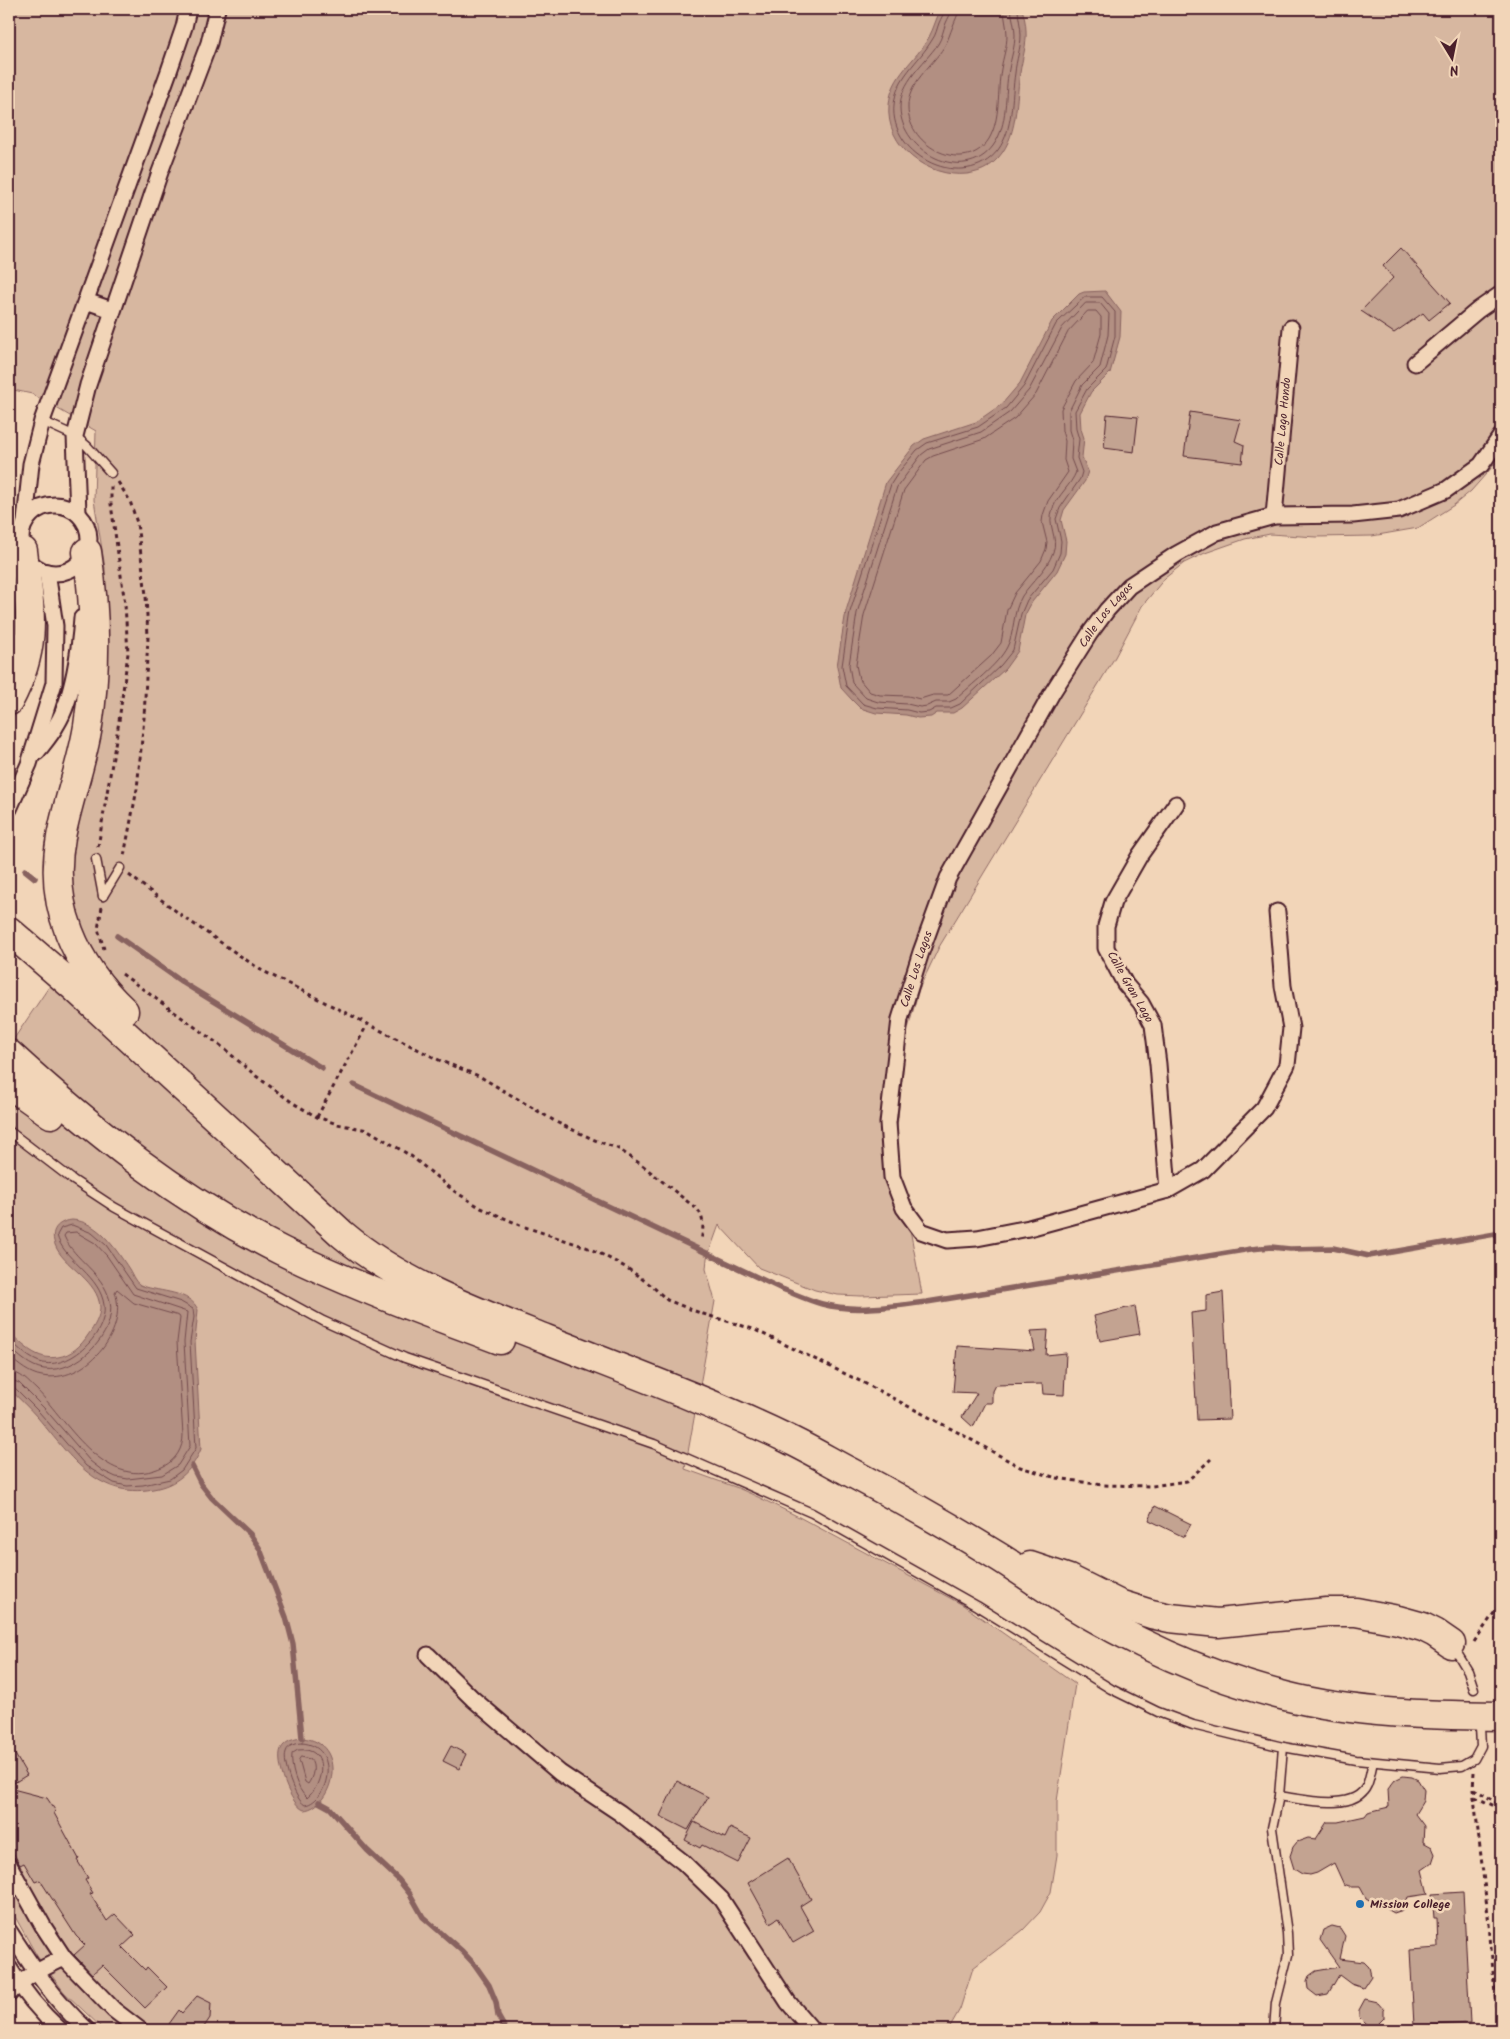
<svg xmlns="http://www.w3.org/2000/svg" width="1510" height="2039" font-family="Kalam,sans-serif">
<rect width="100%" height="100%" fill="#f2d5b8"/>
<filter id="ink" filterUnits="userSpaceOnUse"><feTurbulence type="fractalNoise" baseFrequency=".02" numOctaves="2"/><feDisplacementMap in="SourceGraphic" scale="10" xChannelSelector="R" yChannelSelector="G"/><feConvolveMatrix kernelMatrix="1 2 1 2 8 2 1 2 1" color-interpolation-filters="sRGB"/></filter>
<g filter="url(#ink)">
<polygon fill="#d7b7a0" stroke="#906b66" points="9,9 1501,9 1501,457 1471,491 1454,505 1418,528 1372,536 1316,537 1270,534 1245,539 1205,553 1184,563 1165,578 1142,606 1115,657 939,947 919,989 906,1036 895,1148 922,1294 861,1296 838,1295 815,1290 759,1268 719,1225 707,1258 706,1269 715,1301 685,1469 738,1488 758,1497 799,1517 963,1605 1075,1684 1057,1801 1057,1855 1051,1892 1040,1912 1023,1930 973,1968 960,2009 948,2030 104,2030 64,1992 37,1956 9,1906 9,1046 80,941 72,886 71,851 103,614 105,568 94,500 96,431 32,394 9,389"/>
<g fill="#b28f82" stroke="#88625f">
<path d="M941,9H1022C1024,16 1026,24 1026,31C1027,45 1022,59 1020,73C1015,106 1019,145 988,167C982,171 974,173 967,174C928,178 885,147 889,105C891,75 916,61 929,37C934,28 936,18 941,9Z"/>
<polygon points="1105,291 1121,312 1120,337 1110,373 1091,392 1080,413 1081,429 1084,438 1082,457 1088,471 1085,481 1064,510 1061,520 1066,541 1065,554 1057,571 1032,602 1025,615 1018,651 1005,669 962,708 953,713 937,713 931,717 918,718 906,715 876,713 860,708 852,700 841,688 837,666 846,611 886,482 914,446 924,439 976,422 1002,404 1020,383 1052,321 1079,294 1084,292"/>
<path d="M72,1220C98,1221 116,1249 129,1269C133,1275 135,1284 143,1286C159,1292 191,1291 198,1310L195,1341L201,1449C193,1469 179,1483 158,1488C99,1502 71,1457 38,1418C29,1408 19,1398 9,1389V1332C23,1345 37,1361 58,1357C71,1355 81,1346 88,1335C94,1327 100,1317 100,1307C98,1281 67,1268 57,1249C49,1234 54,1222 72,1220Z"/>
<path d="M302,1738C349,1742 334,1807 304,1810C290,1805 275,1762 281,1749C285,1741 294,1739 302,1738Z"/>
</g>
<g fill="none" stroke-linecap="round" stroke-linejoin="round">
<g stroke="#744c4e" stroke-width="1">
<path d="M945,9C944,14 941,18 939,23C937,28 936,35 932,40C919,62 896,77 894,105C889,157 965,193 998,150C1014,128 1011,98 1015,73C1016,60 1021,48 1021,35C1021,26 1018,18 1018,9"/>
<path d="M951,9C951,15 948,18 946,23C943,30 942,38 938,44C924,64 900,82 900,108C901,152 964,185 993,146C1009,124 1004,94 1009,69C1011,57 1015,47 1015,35C1015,26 1012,18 1011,9"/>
<path d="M959,9C958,16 955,20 953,26C950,33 948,41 944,47C932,66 907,84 908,108C908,147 966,176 989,139C1001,118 997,92 1001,69C1003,57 1007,47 1007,35C1007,26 1004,18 1004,9"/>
<polygon points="1085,297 1102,297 1115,312 1115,336 1106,370 1087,389 1075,411 1076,429 1079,439 1077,458 1082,472 1080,479 1060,508 1056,519 1061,541 1060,553 1053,569 1027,600 1021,614 1013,650 1001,665 960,704 951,708 936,708 929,712 919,713 907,710 877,708 863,704 846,686 842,666 850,612 891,484 898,473 917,450 927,443 978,427 1006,408 1024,386 1056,324"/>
<path d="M1086,303H1100L1109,314L1108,335L1100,367L1082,385L1069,411V430L1072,440L1071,459L1076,472C1071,485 1058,495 1053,508C1046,526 1059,537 1053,552C1047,570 1032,581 1022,596C1012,613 1015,632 1007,647C998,665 971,685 956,699L949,702H936L927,706L920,707L907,704L878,702L866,698L852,683L849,665L857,613L897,487L921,455L929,449L981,432L1010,412L1029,390L1062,328Z"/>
<polygon points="1088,311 1096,311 1101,317 1101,334 1093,363 1076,381 1061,409 1062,431 1065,441 1064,460 1068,472 1048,501 1043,515 1042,522 1047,542 1046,549 1041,561 1015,593 1007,610 1001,643 991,656 948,695 933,695 920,699 908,696 880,695 870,692 859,679 856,665 864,615 904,490 926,460 933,456 984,439 1015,418 1036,394 1068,332"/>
<path d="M9,1339C18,1348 30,1360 43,1363C73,1369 112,1329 103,1300C96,1273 62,1258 57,1235L61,1228L72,1225L92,1233L106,1245L136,1288L181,1302L193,1309L194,1317L190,1342L196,1448L182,1470L170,1479L143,1485L127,1486L114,1483L86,1466L39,1412L14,1387L9,1385"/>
<path d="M9,1347C19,1356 30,1367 44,1369C77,1374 117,1334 110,1301C103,1272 74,1260 64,1236L66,1233L76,1232L95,1243L107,1256L133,1294L187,1312L184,1342L190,1446L178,1465L162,1475L128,1479L116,1477L103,1471L90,1461L44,1408L19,1383L9,1379"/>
<path d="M9,1357C19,1365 29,1374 42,1376C84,1384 129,1333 115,1292L117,1289L134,1303L179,1316L180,1318L177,1342L183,1435C183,1448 176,1460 164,1466C107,1495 69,1423 37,1390C28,1382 21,1372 9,1372"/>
<path d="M302,1743C341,1746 329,1801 305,1805C295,1800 282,1763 286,1752C288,1745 296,1743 302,1743Z"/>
<path d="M298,1750C330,1746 324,1784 307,1798C297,1790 290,1766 292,1754Z"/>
<path d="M301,1757L310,1759C316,1766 313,1777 308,1784L305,1782L299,1760Z"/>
</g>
<g stroke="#88625f" stroke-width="5.5">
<polyline points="25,870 35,878"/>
<polyline points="117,936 185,984 322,1068"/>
<path d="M354,1085L782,1289C795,1294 808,1300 822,1304C856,1313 892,1306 927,1302L1251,1249L1271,1247L1290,1249L1333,1248L1369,1256L1501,1233"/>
<polyline points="192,1466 201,1484 212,1498 250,1534 260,1549 286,1617 293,1644 302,1738"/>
<polyline points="319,1802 330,1808 367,1850 398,1879 410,1894 423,1917 462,1951 475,1965 489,1985 496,2002 498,2016 506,2030"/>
</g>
</g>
<g fill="#c3a391" stroke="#4a1f2b">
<polygon points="1401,248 1450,303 1429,320 1423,313 1394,333 1361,311 1393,278 1383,266"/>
<polygon points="1190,412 1241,420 1235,441 1244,445 1242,463 1184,456"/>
<polygon points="1107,414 1138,417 1134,452 1104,448"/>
<polygon points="1223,1292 1230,1419 1197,1420 1191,1313 1206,1311 1206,1295"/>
<polygon points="1135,1306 1140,1334 1100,1341 1094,1316"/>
<polygon points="1048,1330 1046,1355 1066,1353 1064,1395 1043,1394 1042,1384 995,1385 992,1391 992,1403 985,1403 973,1427 962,1417 977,1393 953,1392 957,1346 1035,1351 1031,1331"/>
<polygon points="1155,1506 1191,1524 1184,1537 1149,1520"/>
<polygon points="9,1744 27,1775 9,1786"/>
<polygon points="451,1746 466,1754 459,1769 443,1761"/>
<polygon points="1403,1776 1412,1777 1418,1780 1424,1790 1423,1801 1415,1814 1424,1826 1423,1842 1432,1847 1435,1854 1432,1863 1422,1870 1428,1894 1408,1897 1403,1910 1394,1913 1387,1909 1381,1900 1371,1901 1366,1898 1360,1887 1349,1887 1344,1885 1334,1863 1317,1873 1310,1875 1302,1874 1294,1869 1290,1856 1293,1847 1297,1842 1308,1838 1316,1839 1327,1822 1338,1822 1365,1816 1368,1812 1389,1807 1388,1789 1395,1780"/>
<polygon points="677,1781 708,1797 688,1830 660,1816"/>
<polygon points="9,1788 47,1798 55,1810 54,1813 79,1859 77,1860 88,1878 85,1880 93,1893 90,1894 107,1921 115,1914 135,1935 122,1947 145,1970 147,1967 167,1987 145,2008 102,1965 92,1974 74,1955 85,1945 76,1936 40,1880 35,1882 24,1863 20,1865 9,1845"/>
<polygon points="694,1822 725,1838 730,1828 751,1838 738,1863 702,1845 700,1848 685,1840"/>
<polygon points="788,1858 811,1899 800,1906 814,1931 793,1943 778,1918 770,1923 748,1883"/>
<polygon points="1463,1892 1470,2023 1414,2026 1410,1950 1438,1948 1437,1918 1434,1918 1432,1894"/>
<polygon points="1332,1926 1340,1928 1345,1936 1340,1959 1364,1962 1369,1967 1371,1976 1363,1988 1351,1984 1339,1975 1328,1994 1317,1996 1308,1989 1307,1981 1309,1976 1316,1971 1339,1967 1320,1940 1323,1930"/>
<polygon points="197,1996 211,2003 210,2018 202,2030 178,2030 169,2024 179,2010 182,2013"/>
<polygon points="1365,1999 1378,2002 1384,2009 1384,2018 1376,2026 1367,2025 1359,2017 1359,2010"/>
</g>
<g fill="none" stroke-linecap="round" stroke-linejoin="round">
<defs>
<g id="service">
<polyline points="42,421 75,436 87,446 111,473"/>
<polyline points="9,661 16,637"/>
<polyline points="96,859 103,896"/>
<polyline points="103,896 120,868"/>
<polyline points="9,1131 73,1180 114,1207 323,1321 405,1358 654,1444 812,1513 977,1606 1111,1689 1158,1712 1193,1725 1283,1747 1356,1760 1440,1768 1462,1766 1474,1759 1481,1746 1480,1727"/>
<polyline points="1454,1648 1468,1671 1474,1689"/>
<path d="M1279,1796C1302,1799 1355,1813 1367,1785C1370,1778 1371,1769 1373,1762"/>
<polyline points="1274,2030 1276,2003 1288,1955 1287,1933 1272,1828 1279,1796 1283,1747"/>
</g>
<g id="minor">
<polyline points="86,301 112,310"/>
<polyline points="1415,363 1478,310 1501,294"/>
<circle cx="55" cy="539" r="34"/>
<polyline points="78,513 75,436 88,385 160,172 209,43 217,9"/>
<path id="s1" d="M1274,516L1291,328"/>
<polyline points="25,522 31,464 42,421 169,71 184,27 188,9"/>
<path d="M37,752C44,743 52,734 57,724C73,698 80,648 82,618"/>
<polyline points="9,809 29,764 54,683 55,626 47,572"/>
<path id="s2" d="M1277,912L1283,986L1291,1028L1287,1065L1264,1108L1203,1170L1168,1190L1029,1228L977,1238L947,1240L921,1231L904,1208L892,1177L888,1123L900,1019L921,952L948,878L1052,693L1090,633L1107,610L1129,586L1177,554L1217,532L1274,516L1353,515L1399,510L1446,490L1481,465L1501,436"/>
<polyline points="1168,1190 1158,1064 1153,1025 1141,1003 1125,984 1106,948 1106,926 1113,902 1140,855 1176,804"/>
<polyline points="428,1655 473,1699 560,1773 620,1813 683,1862 721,1899 788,2002 812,2030"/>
<polyline points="9,1865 43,1926 64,1958 114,2010 140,2030"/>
<path d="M9,1931C32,1967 55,2001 87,2030"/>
<path d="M9,1968C23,1991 40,2012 60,2030"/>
<path d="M9,1994C24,1977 43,1968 64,1958"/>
</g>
<g id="motorway">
<path d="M87,552C96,611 97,667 88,726C82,764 68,799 61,837C48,905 75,965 124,1011"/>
<path d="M9,701C39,644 30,611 23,551"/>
<path d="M9,931L74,987L342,1234C401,1284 475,1311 546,1339C627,1371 709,1401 788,1439C809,1449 829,1461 850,1472C899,1498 947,1525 994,1554C1016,1567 1037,1583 1058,1596C1128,1640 1205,1676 1285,1696C1356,1714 1429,1715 1501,1716"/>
<path d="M9,1054C93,1131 180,1200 282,1251C353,1286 426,1312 500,1340"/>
<polyline points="9,1084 51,1114"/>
<polyline points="1030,1566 1069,1579 1119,1604 1151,1614 1170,1618 1218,1623 1327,1612 1356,1612 1398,1620 1423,1627 1435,1633 1451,1644"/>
</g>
</defs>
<use href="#service" stroke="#4a1f2b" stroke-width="11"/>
<use href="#minor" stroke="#4a1f2b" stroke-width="19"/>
<use href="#motorway" stroke="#4a1f2b" stroke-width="31"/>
<g stroke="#4a1f2b" stroke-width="3" stroke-dasharray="4 4" stroke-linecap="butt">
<polyline points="118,482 130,501 137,523 146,595 148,637 144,718 137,789 124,856"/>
<polyline points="98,847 119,721 128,653 125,604 111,504 111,484"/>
<path d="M129,875L185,918L261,970L441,1061L479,1076L558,1123L597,1141L617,1148L642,1165L698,1210C705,1220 703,1230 701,1241"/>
<polyline points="102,907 98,929 104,949"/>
<polyline points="122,974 221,1046 256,1076 293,1103 317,1117 337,1124 368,1130 411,1156 454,1191 481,1208 525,1227 586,1247 603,1255 627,1268 652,1286 667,1300 700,1313 753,1329 864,1383 961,1434 1020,1467 1057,1478 1102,1485 1152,1486 1187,1481 1211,1459"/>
<polyline points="317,1117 367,1025"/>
<polyline points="1474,1642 1501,1603"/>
<polyline points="1474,1772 1473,1789 1489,1924 1498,2030"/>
<polyline points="1474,1789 1501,1805"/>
<polyline points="1475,1797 1501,1809"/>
</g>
<use href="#service" stroke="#f2d5b8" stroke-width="8"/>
<use href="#minor" stroke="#f2d5b8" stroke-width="15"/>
<use href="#motorway" stroke="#f2d5b8" stroke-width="28"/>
</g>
</g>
<circle fill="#1f6fb2" stroke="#f2d5b8" stroke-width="2" cx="1360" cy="1904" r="5"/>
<g text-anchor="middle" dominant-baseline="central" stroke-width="5" stroke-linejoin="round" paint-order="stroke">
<g font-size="12" fill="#4a1f2b" stroke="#f2d5b8">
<text stroke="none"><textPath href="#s1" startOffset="95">Calle Lago Hondo</textPath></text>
<text stroke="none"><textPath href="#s2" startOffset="1262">Calle Los Lagos</textPath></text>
<text stroke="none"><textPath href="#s2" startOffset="858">Calle Los Lagos</textPath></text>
<text transform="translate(1130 987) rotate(60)">Calle Gran Lago</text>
</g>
<g font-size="12" font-weight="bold" fill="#4a1f2b" stroke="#f2d5b8" text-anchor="start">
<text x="1370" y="1904">Mission College</text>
</g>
</g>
<rect width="1510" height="2039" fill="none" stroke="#f2d5b8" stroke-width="30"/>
<rect x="15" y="15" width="1480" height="2009" fill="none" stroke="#4a1f2b" stroke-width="2" filter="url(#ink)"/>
<g transform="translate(1452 58) rotate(170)" stroke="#f2d5b8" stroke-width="4" paint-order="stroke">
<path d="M0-4L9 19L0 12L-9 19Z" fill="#4a1f2b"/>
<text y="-8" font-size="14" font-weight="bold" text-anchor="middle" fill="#4a1f2b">N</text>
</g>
</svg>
